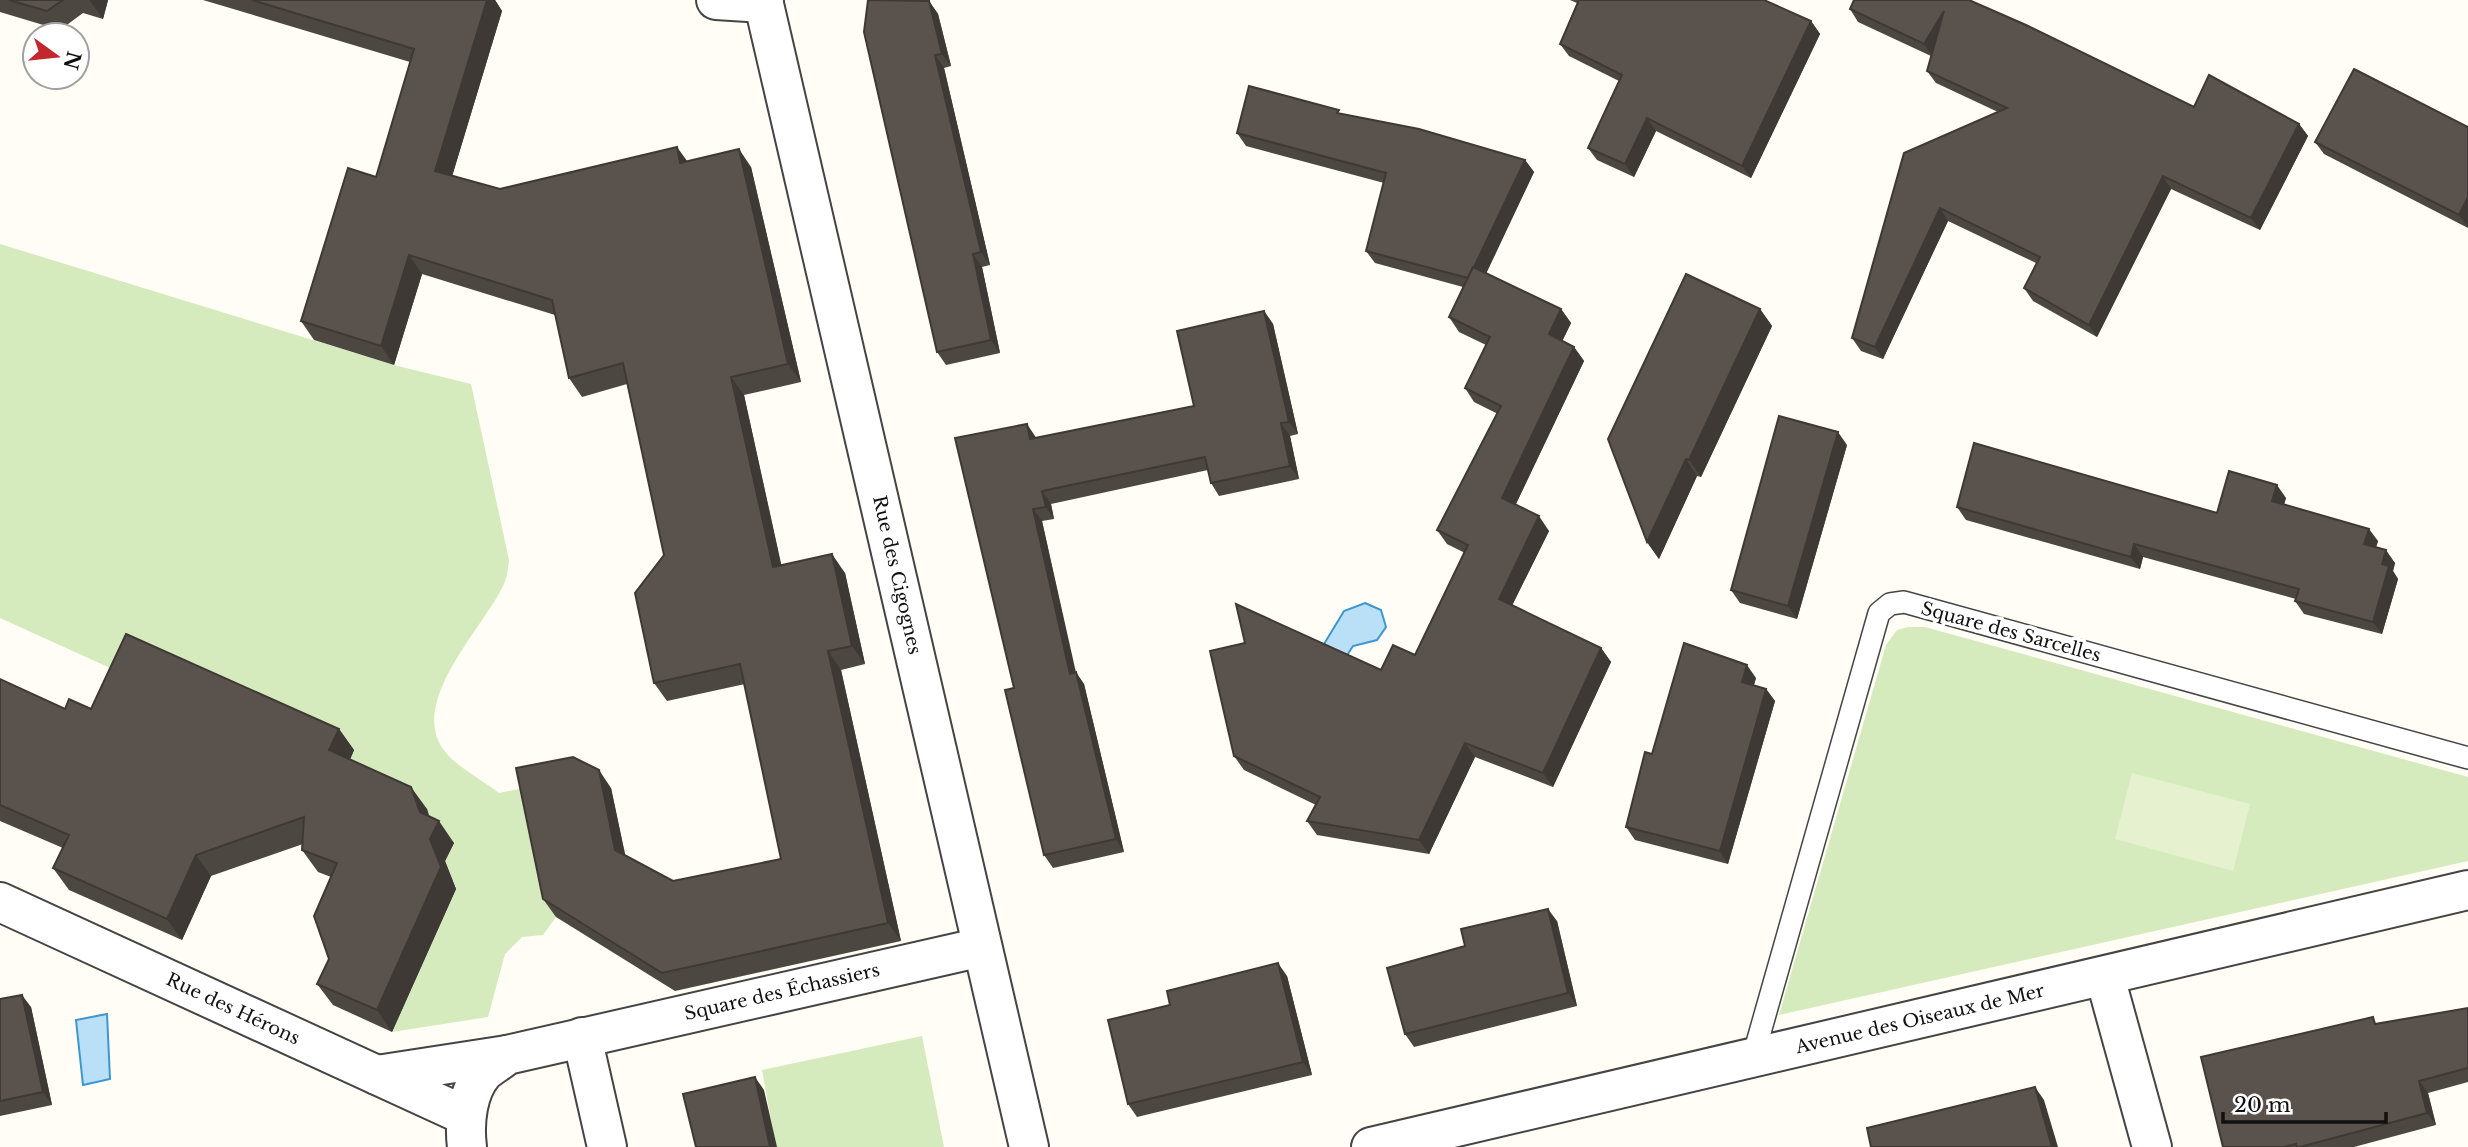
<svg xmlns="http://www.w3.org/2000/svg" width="2468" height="1147" font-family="'Libre Baskerville',serif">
<rect width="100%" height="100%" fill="#fffdf5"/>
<g fill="#d5ebbd">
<path d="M0,244L394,365L471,384L509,560C508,569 507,578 503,586C482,630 404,706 447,754C458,767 485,782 499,793L529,787L556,917L543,935L522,937L505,954L488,1017L392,1032L456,889L445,861L454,843L130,677L0,618Z"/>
<polygon points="1908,627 1925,627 2468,777 2468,861 1779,1015 1886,645 1897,630"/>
<polygon points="922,1036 944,1147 776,1147 762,1070"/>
</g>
<polygon fill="#e6f2cf" points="2132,773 2250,804 2233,871 2115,839"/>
<g fill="#b9e0f7" stroke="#3f96cf" stroke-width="2">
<polygon points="1365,603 1381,610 1386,627 1377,640 1353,646 1337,671 1301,682 1344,611"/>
<polygon points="107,1014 110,1079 83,1085 76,1020"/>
</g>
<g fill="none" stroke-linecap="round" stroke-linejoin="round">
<defs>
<polyline id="lane" points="1753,1057 1879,613 1890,604 1904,602 2468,758"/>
<g id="street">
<polyline points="716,0 764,3"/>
<polyline points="763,0 1029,1147"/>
<polyline points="0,902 466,1116"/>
<polyline points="2105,977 2152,1147"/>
<polyline points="582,1037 607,1147"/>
<polyline points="377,1075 507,1055"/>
<path d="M467,1147C464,1123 467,1091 484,1072C491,1066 500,1061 507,1055L982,947"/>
<polyline points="1371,1147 2468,890"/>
</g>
</defs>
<use href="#lane" stroke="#444" stroke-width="24"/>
<use href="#street" stroke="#444" stroke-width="42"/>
<use href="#lane" stroke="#fff" stroke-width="21"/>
<use href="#street" stroke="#fff" stroke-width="38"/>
</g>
<g fill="#4d4742">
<polygon points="0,0 108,0 103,19 83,13 60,30 0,12"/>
<polygon points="203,0 495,0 502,11 452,176 500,189 687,161 751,167 801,382 744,395 781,565 845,573 865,664 841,670 901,941 675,991 556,917 543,899 611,788 625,855 673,881 781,859 745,684 667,701 654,683 664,555 627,384 582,397 569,378 555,315 422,274 394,365 314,340 301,321 376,177 410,62"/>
<polygon points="1570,0 1764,0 1811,21 1820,34 1751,178 1656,131 1634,177 1597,160 1588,148 1619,81 1569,56 1560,44 1577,3"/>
<polygon points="929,1 938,14 951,66 944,68 990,265 982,267 1000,353 946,365 937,352"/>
<polygon points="1850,9 2194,107 2299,124 2308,136 2260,230 2171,189 2097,337 2033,301 2024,288 2036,263 1948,221 1883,359 1861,351 1852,338 1998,112 1936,83 1927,71 1931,56 1858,22"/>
<polygon points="1342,114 1525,160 1534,172 1486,273 1561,309 1571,323 1562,341 1574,347 1584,361 1516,504 1549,531 1512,606 1601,648 1611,662 1553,787 1475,757 1429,854 1317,835 1307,821 1316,805 1244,770 1234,756 1381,670 1415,655 1465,553 1447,544 1437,530 1498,414 1474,402 1465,388 1486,345 1459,332 1449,317 1463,287 1375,263 1366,251 1384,183 1246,146 1237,133"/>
<polygon points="2468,127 2468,228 2324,154 2315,142"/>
<polygon points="1760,309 1772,326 1701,477 1697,476 1659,559 1647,542 1608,439"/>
<polygon points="1264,311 1273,324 1298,434 1290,436 1299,479 1219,496 1211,483 1208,470 1051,504 1054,519 1042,521 1075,672 1084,684 1124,852 1053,868 1044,855 1014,688 1035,436 1036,438 1194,406"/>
<polygon points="1847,445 1797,619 1740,603 1731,590"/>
<polygon points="2286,498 2284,504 2378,541 2376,547 2395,563 2393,571 2398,579 2382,634 2304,614 2295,601 2296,599 2143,557 2140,569 1966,520 1957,507 2217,513"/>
<polygon points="1756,678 1754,685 1766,689 1775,701 1728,864 1635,840 1626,827 1652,754"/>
<polygon points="0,679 65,709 91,709 339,729 354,750 350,760 427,809 429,817 454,843 445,861 456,889 392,1032 333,1005 317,984 329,959 331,877 318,872 302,850 303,844 211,876 182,940 69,890 53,868 63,848 0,821"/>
<polygon points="1557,921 1577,1006 1414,1047 1405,1034 1465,946"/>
<polygon points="1287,976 1312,1075 1137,1117 1128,1104 1170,1005"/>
<polygon points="0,999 31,1007 52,1105 0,1116"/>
<polygon points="2468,1008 2468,1082 2428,1093 2436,1125 2354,1147 2223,1147 2378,1024"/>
</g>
<g fill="#3f3936">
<polygon points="90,0 108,0 103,19 90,1"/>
<polygon points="487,0 495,0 502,11 448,190 435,171"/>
<polygon points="929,1 938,14 951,66 942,54"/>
<polygon points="1944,11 1933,57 1924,44"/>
<polygon points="1811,21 1820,34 1751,178 1742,166"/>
<polygon points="935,55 944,68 990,265 981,252"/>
<polygon points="1647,118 1656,131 1634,177 1625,164"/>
<polygon points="2299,124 2308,136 2260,230 2251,218"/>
<polygon points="677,147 690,165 680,163"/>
<polygon points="739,149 751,167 801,382 788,364"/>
<polygon points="1525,160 1534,172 1478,291 1469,278"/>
<polygon points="2163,176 2171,189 2097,337 2089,325"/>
<polygon points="2467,199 2468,201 2468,227 2459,215"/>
<polygon points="1940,208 1948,221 1883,359 1875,347"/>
<polygon points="973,254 982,267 1000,353 991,340"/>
<polygon points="409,255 422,274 394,365 381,346"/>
<polygon points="1561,309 1571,323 1559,348 1549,334"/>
<polygon points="1760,309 1772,326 1701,477 1689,460"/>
<polygon points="1264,311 1273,324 1298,434 1289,422"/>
<polygon points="1574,347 1584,361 1512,512 1502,498"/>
<polygon points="731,377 744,395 786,586 773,567"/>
<polygon points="1281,423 1290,436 1299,479 1290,466"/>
<polygon points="1027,424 1035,436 1039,452 1030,439"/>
<polygon points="1838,432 1847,445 1797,619 1788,606"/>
<polygon points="1686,459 1697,476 1659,559 1647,542"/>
<polygon points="2277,485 2286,498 2281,514 2272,501"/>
<polygon points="1042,491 1051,504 1054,519 1046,507"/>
<polygon points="1033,509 1042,521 1079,686 1070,674"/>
<polygon points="1539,516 1549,531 1508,613 1499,599"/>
<polygon points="2369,529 2378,541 2373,557 2364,544"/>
<polygon points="2134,544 2143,557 2140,569 2131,557"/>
<polygon points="2386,550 2395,563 2393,571 2398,579 2382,634 2373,622 2382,564"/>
<polygon points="832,554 845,573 865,664 852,646"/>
<polygon points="1601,648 1611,662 1553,787 1543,773"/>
<polygon points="828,651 841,670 901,941 888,923"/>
<polygon points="1747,665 1756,678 1751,694 1742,682"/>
<polygon points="1076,672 1084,684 1124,852 1116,839"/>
<polygon points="1766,689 1775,701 1728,864 1720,851"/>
<polygon points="339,729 354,750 344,772 329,750"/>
<polygon points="1465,743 1475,757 1429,854 1419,840"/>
<polygon points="599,770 611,788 628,868 615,850"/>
<polygon points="411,787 427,809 434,831 439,821 454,843 445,861 456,889 392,1032 377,1010 420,812"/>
<polygon points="196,855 211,876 182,940 167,919"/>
<polygon points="1548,909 1557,921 1577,1006 1568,993"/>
<polygon points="1278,963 1287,976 1312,1075 1303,1062"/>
<polygon points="22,995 31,1007 52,1105 43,1092"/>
<polygon points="755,1077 764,1090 777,1147 770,1147"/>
<polygon points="2419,1081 2428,1093 2436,1125 2427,1113"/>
<polygon points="2035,1087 2044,1100 2058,1147 2052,1147"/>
</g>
<g fill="#5a524d" stroke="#3f3936" stroke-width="2">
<polygon points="9,0 63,0 47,11"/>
<polygon points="252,0 487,0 435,171 500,189 677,147 680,163 739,149 788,364 731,377 773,567 832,554 852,646 828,651 888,923 662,973 543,899 516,768 573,757 599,770 615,850 673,881 781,859 740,664 654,683 635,593 664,555 623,363 569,378 552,300 409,255 381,346 301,321 348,168 376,177 414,49"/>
<polygon points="868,0 929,1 942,54 935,55 981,252 973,254 991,340 937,352 864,32"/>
<polygon points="1579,0 1764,0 1811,21 1742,166 1647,118 1625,164 1588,148 1622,75 1560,44"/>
<polygon points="1854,0 1969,0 2026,25 2194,107 2209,75 2299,124 2251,218 2163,176 2089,325 2024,288 2040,257 1940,208 1875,347 1852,338 1904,153 2007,108 1927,71 1944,11 1924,44 1850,9"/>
<polygon points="2354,69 2468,127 2468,200 2467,199 2459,215 2315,142"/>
<polygon points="1249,86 1339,110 1337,113 1419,129 1525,160 1474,267 1473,267 1468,278 1366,251 1386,173 1237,133"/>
<polygon points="1473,267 1561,309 1549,334 1574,347 1502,498 1539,516 1499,599 1601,648 1543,773 1465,743 1419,840 1307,821 1320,797 1234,756 1210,651 1245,643 1236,604 1381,670 1393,645 1415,655 1468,545 1437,530 1501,406 1465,388 1490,337 1449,317"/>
<polygon points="1686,274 1760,309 1689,460 1686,459 1647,542 1608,439"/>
<polygon points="1264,311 1289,422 1281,423 1290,466 1211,483 1205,457 1042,491 1046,507 1033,509 1070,674 1076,672 1116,839 1044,855 1005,690 1014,688 955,438 1027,424 1030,439 1194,406 1177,331"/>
<polygon points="1779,416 1838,432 1788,606 1731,590"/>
<polygon points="1974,443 2217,513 2229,471 2277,485 2272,501 2369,529 2364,544 2386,550 2382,564 2389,566 2373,622 2295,601 2299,589 2134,544 2131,557 1957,507"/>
<polygon points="126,634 339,729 329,750 411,787 420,812 439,821 430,839 441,867 377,1010 317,984 329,959 314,916 337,863 302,850 304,817 196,855 167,919 53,868 69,835 0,805 0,679 65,709 69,699 91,709"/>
<polygon points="1684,643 1747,665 1742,682 1766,689 1720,851 1626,827 1645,752 1652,754"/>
<polygon points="1548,909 1568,993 1405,1034 1387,968 1465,946 1461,929"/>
<polygon points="1278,963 1303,1062 1128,1104 1108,1020 1170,1005 1167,991"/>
<polygon points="22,995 43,1092 0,1101 0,999"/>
<polygon points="2468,1008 2468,1068 2419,1081 2427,1113 2300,1147 2297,1147 2296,1144 2284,1147 2223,1147 2201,1057 2373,1017 2375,1024"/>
<polygon points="755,1077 770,1147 696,1147 683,1094"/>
<polygon points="2035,1087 2052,1147 1871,1147 1867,1128"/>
</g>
<g text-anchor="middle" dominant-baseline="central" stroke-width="7" stroke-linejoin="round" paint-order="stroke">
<g font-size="18" fill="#111" stroke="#fff">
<text transform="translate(897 575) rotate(77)">Rue des Cigognes</text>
<text transform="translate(2011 632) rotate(15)">Square des Sarcelles</text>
<text transform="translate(782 992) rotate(-13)">Square des Échassiers</text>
<text transform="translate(233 1009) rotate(25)">Rue des Hérons</text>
<text transform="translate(1920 1019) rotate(-13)">Avenue des Oiseaux de Mer</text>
</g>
</g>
<g transform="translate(56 56) rotate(105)"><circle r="33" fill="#ffffff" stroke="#a0a0a0" stroke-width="2"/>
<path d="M0-5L12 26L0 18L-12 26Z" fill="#c4262e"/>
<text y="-10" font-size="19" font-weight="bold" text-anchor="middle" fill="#111111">N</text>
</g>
<path d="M2223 1112v10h163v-10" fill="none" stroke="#111111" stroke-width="3.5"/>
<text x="2234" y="1112" font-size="21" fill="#111111" stroke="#ffffff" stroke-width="5" paint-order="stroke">20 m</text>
</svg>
